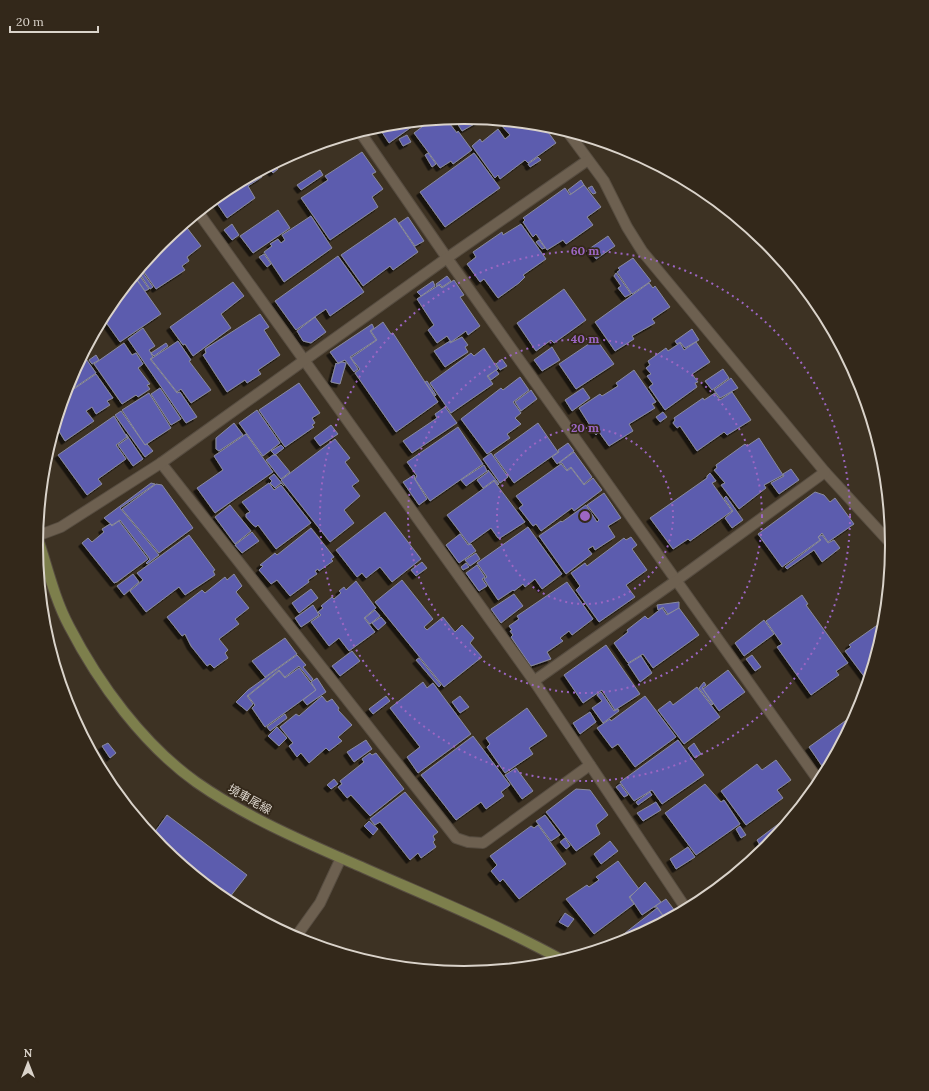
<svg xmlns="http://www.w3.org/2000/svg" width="929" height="1091" font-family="Lora,'Noto Sans JP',serif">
<defs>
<filter id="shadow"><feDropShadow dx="-3.5" dy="3.5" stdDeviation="0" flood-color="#0009"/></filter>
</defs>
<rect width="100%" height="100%" fill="#3d3223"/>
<g fill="#5c5bae" stroke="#898b9e" filter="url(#shadow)">
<polygon points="465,117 483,119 462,131 454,118"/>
<polygon points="446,119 457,133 458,131 472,150 453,164 451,161 440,168 414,133 431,120"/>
<polygon points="420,121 389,143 378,126 381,125"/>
<polygon points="509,121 543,125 556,143 528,163 525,160 500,179 498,175 495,178 472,146 480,139 482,142 498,129 505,139 510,135 502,126"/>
<polygon points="407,135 411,142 403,146 399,139"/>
<polygon points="362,152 376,172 372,174 383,189 372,197 378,207 330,240 301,198 328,180 325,176"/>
<polygon points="428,153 436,164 432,167 425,155"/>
<polygon points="474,153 500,188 445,227 420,192"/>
<polygon points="538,157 541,160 530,167 528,164"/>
<polygon points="274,164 278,169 273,173 268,167"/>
<polygon points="320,170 323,175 301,190 297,185"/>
<polygon points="258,172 262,177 248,186 255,198 227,218 214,199 227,189"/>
<polygon points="581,180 584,185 571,194 568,190"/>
<polygon points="584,185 601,207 587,217 593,225 566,244 563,240 547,250 536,234 533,237 523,222 525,220 523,218 565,188 570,195"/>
<polygon points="592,186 596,193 593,194 588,188"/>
<polygon points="278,210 290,228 253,253 240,236"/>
<polygon points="311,216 332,248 284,282 264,252 272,246 270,244 278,239 281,243 285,240 282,235"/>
<polygon points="408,217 424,241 415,246 399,223"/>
<polygon points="395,218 418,252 393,270 390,266 363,286 341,255"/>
<polygon points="184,224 201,246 187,257 189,261 182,266 185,270 156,289 141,268 162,242"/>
<polygon points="232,224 239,235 232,240 224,230"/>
<polygon points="521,224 546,259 523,275 525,277 519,283 498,298 484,279 480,282 467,264 476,257 473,252 502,232 503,235"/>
<polygon points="608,236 615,246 596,259 589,249"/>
<polygon points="539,240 545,248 542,249 536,242"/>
<polygon points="264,254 271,264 267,267 259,257"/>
<polygon points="338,256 364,292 330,316 326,309 296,330 275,301"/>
<polygon points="633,258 651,281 632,294 617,272 620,270 618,268"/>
<polygon points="140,269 153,287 150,289 138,271"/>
<polygon points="137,272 149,289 145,291 134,275"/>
<polygon points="616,273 631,294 625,297 618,288 621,286 614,276"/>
<polygon points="134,276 161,314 120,342 103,318 108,307"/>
<polygon points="447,276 451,281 442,287 440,284 437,286 436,284"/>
<polygon points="454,280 464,295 460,297 480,326 468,335 466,331 451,342 447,336 437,343 428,330 434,325 417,299 439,285 442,288"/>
<polygon points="433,281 435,286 421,296 417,292"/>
<polygon points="233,282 244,296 221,314 231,328 193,356 185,344 183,345 170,327"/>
<polygon points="649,283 653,288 655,286 670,307 652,319 655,323 632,336 634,339 615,351 595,322"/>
<polygon points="564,289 586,320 554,343 551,340 536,351 517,323"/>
<polygon points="260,314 269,327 264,330 280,355 258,370 261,374 247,383 245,380 227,392 203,355 206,353 205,349"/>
<polygon points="315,317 326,332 311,343 303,341 297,331"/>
<polygon points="383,322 391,334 393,333 438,402 396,432 355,373 360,369 351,358 377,340 371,331"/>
<polygon points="372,324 374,328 370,331 376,340 350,357 358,369 354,372 345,360 338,363 330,352"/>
<polygon points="143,328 155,346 149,350 153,357 150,359 177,393 180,392 197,417 186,423 128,339"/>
<polygon points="692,329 699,340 685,348 680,342 677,344 675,341"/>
<polygon points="462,337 468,345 465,347 468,352 445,367 434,351 450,341 450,343"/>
<polygon points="596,339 614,364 576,389 559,364"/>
<polygon points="178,341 191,360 189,361 211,390 191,403 181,389 177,392 151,359"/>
<polygon points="696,342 710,362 692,374 698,382 695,383 697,387 665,410 649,387 653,384 647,376 651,374 646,368 650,365 648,361 666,348 668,351 680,343 684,350"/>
<polygon points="124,343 132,355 136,353 143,364 138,368 150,384 147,385 150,389 138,397 136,395 122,404 94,364"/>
<polygon points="166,343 168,346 154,356 151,353"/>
<polygon points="552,347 560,360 542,371 534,360"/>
<polygon points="484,348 498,369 487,376 493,384 451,413 430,383 471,353 474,356"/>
<polygon points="96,355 99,360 92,364 89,360"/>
<polygon points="84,356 96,373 71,390 69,388 66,390 69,381 81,358"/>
<polygon points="502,359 507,366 500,370 496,364"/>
<polygon points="342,362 346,363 340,384 331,382 336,363 337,364"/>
<polygon points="723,369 729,378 712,390 705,381"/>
<polygon points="496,370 499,374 491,380 488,376"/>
<polygon points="634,370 656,402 652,404 655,408 629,424 633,431 609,446 599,432 596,435 579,408 600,394 602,396 618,386 616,383"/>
<polygon points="96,374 113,398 107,401 110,405 96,414 92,407 86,411 94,421 65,441 57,428 61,425 57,420 66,391 69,389 71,391"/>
<polygon points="520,377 529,390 513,402 521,413 515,418 521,424 507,434 510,438 487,454 461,419 501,388 503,390"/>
<polygon points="731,378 738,388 720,398 714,390"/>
<polygon points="427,381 436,395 435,396 425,382"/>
<polygon points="299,383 320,413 312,418 315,423 312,425 314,427 285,447 259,410"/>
<polygon points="160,388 181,419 171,425 151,394"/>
<polygon points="583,388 590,398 572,411 565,400"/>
<polygon points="531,390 537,399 521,411 515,402"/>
<polygon points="732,392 751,420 727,435 724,432 697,451 680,426 677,428 673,423 675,420 674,418 703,398 704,400 715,393 720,400"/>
<polygon points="149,393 171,428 145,445 122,410"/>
<polygon points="445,407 457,423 412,453 403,441 437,418 435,414"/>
<polygon points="257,410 280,443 263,456 239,423"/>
<polygon points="121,411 145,445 147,444 153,451 145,457 115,415"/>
<polygon points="663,412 667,417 660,422 656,417"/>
<polygon points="114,416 127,437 116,445 126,459 98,479 102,484 87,495 58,455"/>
<polygon points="234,423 243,435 219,451 216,449 216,438"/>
<polygon points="538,423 558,452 514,483 494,455"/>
<polygon points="331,425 338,434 320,446 314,438"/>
<polygon points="458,427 483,464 430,501 415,479 417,476 407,462"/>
<polygon points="126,434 143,459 133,466 118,445 128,438"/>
<polygon points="246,434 273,472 215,513 197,488 223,470 214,456"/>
<polygon points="759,438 783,475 764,485 766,488 739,509 721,485 725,483 714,470 717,468 716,465 745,444 747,446"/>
<polygon points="335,439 350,458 345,462 359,481 352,486 360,496 344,510 354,523 330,542 281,480"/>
<polygon points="568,443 574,451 557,464 552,457 559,452 558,450"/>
<polygon points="281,445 284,448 275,455 271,451"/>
<polygon points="574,452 592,477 584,484 571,467 567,470 562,463 559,463"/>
<polygon points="491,453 508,477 500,483 483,459"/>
<polygon points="273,455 276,455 290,472 281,479 266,460"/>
<polygon points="561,464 567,471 571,468 584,485 593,478 602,490 574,511 572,508 541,531 536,524 533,526 519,508 523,505 516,496"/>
<polygon points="484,465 487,471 466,486 461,480"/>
<polygon points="791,469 799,480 779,494 771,483 784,476 783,474"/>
<polygon points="488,470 499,484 498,485 494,480 483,488 477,480 488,472"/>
<polygon points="710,473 716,481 712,483 732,511 690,541 688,539 673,549 650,518 707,478 707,476"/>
<polygon points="274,474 284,486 281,483 275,488 270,483 272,481 269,478"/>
<polygon points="414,475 415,477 414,478 427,499 419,505 403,482"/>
<polygon points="494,481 525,522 500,538 498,538 491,528 469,544 447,515"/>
<polygon points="151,483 155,484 120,508 159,555 147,564 146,563 150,559 120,520 112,525 104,518"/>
<polygon points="269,483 274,490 281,485 311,523 276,549 258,525 256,527 253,525 246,517 246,514 250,512 242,502"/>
<polygon points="156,484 162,485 193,528 159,553 122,509"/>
<polygon points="815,492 824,495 830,502 835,498 854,524 828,542 822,533 818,537 820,540 782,567 758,534"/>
<polygon points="604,493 621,518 608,526 615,537 595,550 593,546 588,549 592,554 566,574 539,536 561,521 562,522 586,505 597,522 599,520 587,505"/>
<polygon points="726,496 743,520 732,528 725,518 733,511 724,498"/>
<polygon points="230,505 251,531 235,544 215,517"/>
<polygon points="385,512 421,559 392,582 380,567 366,578 362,573 357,577 336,550"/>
<polygon points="119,521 148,559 117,582 114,583 82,543 88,538 92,542 104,532 102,529 110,524 112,526"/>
<polygon points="528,527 562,574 542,589 535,579 525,587 523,584 514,591 513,590 498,600 484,579 487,577 477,563"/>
<polygon points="311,528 334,557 331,559 333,561 319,571 318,569 315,571 317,574 308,580 309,582 290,596 277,580 271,584 259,570 263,566 260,565 275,553 277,555"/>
<polygon points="252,532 259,541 242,553 235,545"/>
<polygon points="460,534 468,545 471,544 476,551 459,563 446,545"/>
<polygon points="189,535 215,570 213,571 215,575 185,595 179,587 146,612 130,591 143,580 137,573"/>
<polygon points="822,535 828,543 834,540 840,548 822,562 814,550 787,569 785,567 821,540 818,537"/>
<polygon points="631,537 637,545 632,549 647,570 626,585 635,597 599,622 576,590 580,586 571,573 585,563 587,566 624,538 626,540"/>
<polygon points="476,553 480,559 470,566 465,560"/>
<polygon points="422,562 427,568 416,576 411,570"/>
<polygon points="466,563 469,567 463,570 461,567"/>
<polygon points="477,565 485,577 482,579 487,586 479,591 466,573"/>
<polygon points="133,574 139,582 124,595 117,586"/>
<polygon points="234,574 242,586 236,592 249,608 235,619 239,624 219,639 228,650 225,653 228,658 214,668 210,664 207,666 191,646 185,634 182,636 167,617 202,590 205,593 225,577 227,580"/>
<polygon points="402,580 433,619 424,627 427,630 443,617 455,632 462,625 474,638 470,643 482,657 444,687 375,602"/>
<polygon points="356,581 376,608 364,618 375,632 349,651 339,638 329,646 311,622 321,615 318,612 323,608 321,606 332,597 334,599 341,593 339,591 344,587 346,590"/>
<polygon points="567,582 593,619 572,635 569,631 560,638 563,641 547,652 551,659 531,666 511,637 513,635 510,631 512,630 509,626 519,619 517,616"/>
<polygon points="311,589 318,598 299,613 292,603"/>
<polygon points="514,594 523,606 501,623 491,609"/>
<polygon points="802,595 808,604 806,605 848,663 836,671 839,675 811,695 777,647 782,644 766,621"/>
<polygon points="679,602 679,608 668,614 663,607 658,610 657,605"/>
<polygon points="313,605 319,615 301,627 295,618"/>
<polygon points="662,608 667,615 679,608 699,635 653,668 643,654 628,663 614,643 628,632 627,630 645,616 648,619"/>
<polygon points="375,610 380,616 370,624 365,618"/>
<polygon points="381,617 386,623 378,630 372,623"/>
<polygon points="886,619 885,629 869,683 845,651 851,647 849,645"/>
<polygon points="764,620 774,634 744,656 735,643"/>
<polygon points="285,638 297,654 265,677 252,661"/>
<polygon points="606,645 640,694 615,710 602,690 583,703 564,675"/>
<polygon points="352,651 360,661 340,676 332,666"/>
<polygon points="297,655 306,665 303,667 313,679 311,681 299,666 285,677 279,670 247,696 253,704 247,711 236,702 248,690"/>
<polygon points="752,655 761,667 755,671 746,659"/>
<polygon points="641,656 652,673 640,682 628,664"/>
<polygon points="419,658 441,685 439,687 416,660"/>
<polygon points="299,668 316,690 265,727 252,708 255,705 248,696 279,671 285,678"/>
<polygon points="728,670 745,692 719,711 703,689"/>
<polygon points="317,678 326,692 307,705 303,700 316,690 311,682"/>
<polygon points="423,682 427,688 433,683 471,734 418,773 407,757 420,747 390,708"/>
<polygon points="704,682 706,685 702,688 713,704 712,705 699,688"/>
<polygon points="697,687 720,717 684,744 658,710 670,701 673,705"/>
<polygon points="601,692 614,711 618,709 619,711 603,723 592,708 602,701 597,695"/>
<polygon points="322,696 327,702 332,699 339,708 338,710 352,725 338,737 342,741 329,751 326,748 309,763 301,753 297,757 289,746 293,743 280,727 296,714 299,716"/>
<polygon points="386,696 390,701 373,714 369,709"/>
<polygon points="460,696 469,707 460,713 452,702"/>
<polygon points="645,696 676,737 635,767 618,744 612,748 597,728 610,719 611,721"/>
<polygon points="527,708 547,736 529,748 533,754 505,773 487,747 490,744 486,738"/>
<polygon points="859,711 832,762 831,759 822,766 809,747"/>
<polygon points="590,712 596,722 580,734 573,723"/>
<polygon points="285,714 287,718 270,731 267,727"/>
<polygon points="277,727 287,738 279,746 268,736"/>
<polygon points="473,736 510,785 501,792 504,796 486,809 481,802 456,820 421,775"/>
<polygon points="366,740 372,749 354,762 347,752"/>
<polygon points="678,740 704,775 662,804 652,790 634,801 620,782"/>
<polygon points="108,743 116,753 110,758 102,746"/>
<polygon points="694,743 701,754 695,758 688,748"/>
<polygon points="370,753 372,755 376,753 404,789 370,816 351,795 347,798 338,787 342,784 340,781 364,762 362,759"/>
<polygon points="776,760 791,780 777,790 783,798 746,825 721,791 757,764 762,770"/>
<polygon points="516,768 533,791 522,799 505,775"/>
<polygon points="334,779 338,784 331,789 327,785"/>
<polygon points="620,784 628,795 624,797 616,787"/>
<polygon points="705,784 721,802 724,800 740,824 696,855 665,813"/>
<polygon points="576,789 590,790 608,815 596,825 600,834 576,851 546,812"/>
<polygon points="405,792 438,832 433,836 435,840 433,842 436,847 421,858 418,853 410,860 380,822 375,825 370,819"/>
<polygon points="650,792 652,795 638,805 636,802"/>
<polygon points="656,802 661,810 643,821 637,813"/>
<polygon points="167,815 247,875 226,902 161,848 152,836"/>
<polygon points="545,815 560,835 551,841 536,821"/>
<polygon points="785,819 788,822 792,819 764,852 757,840"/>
<polygon points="369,821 378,829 373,835 364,826"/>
<polygon points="538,825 566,864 519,899 503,879 500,882 491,871 497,865 490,856 531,826 534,828"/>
<polygon points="740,826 746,835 741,838 736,829"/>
<polygon points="565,838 570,846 566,849 560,842"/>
<polygon points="610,841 618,851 601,864 594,854"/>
<polygon points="688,847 695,857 676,869 670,859"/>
<polygon points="618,861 639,889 629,897 634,904 594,934 566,899 587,885 589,887 599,880 596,877"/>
<polygon points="645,882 661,902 642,915 630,897"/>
<polygon points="666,899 678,915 667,921 657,907 654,907"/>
<polygon points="657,908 667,921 628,941 612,946 611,944"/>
<polygon points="565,913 574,919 568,927 559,922"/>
</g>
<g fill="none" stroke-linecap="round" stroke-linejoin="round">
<defs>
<g id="minor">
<polyline points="567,131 604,181 627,227 642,251 825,472 893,546"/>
<polyline points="360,132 447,258 821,784"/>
<polyline points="198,212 534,681 687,910"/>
<polyline points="161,463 456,838 468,842 483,843 590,765"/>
<polyline points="37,536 61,527 161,463 447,258 588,160"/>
<polyline points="534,681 677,580 825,472"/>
</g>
<polyline id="tertiary" points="295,938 320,903 341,858"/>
<path id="secondary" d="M37,536C47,565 54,598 69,626C99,684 143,744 196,782C246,817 302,841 357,865C427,896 497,924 564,961"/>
</defs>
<use href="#minor" stroke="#574d41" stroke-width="12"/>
<use href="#tertiary" stroke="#574d41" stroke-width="12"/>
<use href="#secondary" stroke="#574d41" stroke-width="12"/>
<use href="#minor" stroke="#6d6050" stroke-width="10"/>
<use href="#tertiary" stroke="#6d6050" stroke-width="10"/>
<use href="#secondary" stroke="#7d7f4c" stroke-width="10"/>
</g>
<g fill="none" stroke="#9c66c3" stroke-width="2" stroke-dasharray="2 4">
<circle cx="585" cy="516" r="88"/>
<circle cx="585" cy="516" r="177"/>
<circle cx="585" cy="516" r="265"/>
</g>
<g text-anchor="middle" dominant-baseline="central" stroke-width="3.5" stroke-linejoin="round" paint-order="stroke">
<g font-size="12" fill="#dad3ca" stroke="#33281a">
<text transform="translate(250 799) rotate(29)">境車尾線</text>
</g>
</g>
<path d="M0 0H929V1091H0ZM43 545a421 421 0 1 1 842 0a421 421 0 1 1-842 0Z" fill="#33281a" fill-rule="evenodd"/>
<path fill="none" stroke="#dad3ca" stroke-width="2" d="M43 545a421 421 0 1 1 842 0a421 421 0 1 1-842 0Z"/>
<circle cx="585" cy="516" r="6" fill="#9c66c3" stroke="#33281a" stroke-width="2"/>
<g font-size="12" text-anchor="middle" font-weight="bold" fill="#9c66c3" stroke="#33281a" stroke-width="3.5" stroke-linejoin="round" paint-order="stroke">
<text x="585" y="255">60 m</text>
<text x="585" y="343">40 m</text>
<text x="585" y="432">20 m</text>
</g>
<g transform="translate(28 1063)" stroke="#33281a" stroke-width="3" paint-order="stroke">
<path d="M0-3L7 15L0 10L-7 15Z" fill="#dad3ca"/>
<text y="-6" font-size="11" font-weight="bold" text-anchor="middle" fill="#dad3ca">N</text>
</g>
<path d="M10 26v6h88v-6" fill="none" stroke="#dad3ca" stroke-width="2"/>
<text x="16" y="26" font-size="12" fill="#dad3ca" stroke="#33281a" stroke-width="3" paint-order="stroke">20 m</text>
</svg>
